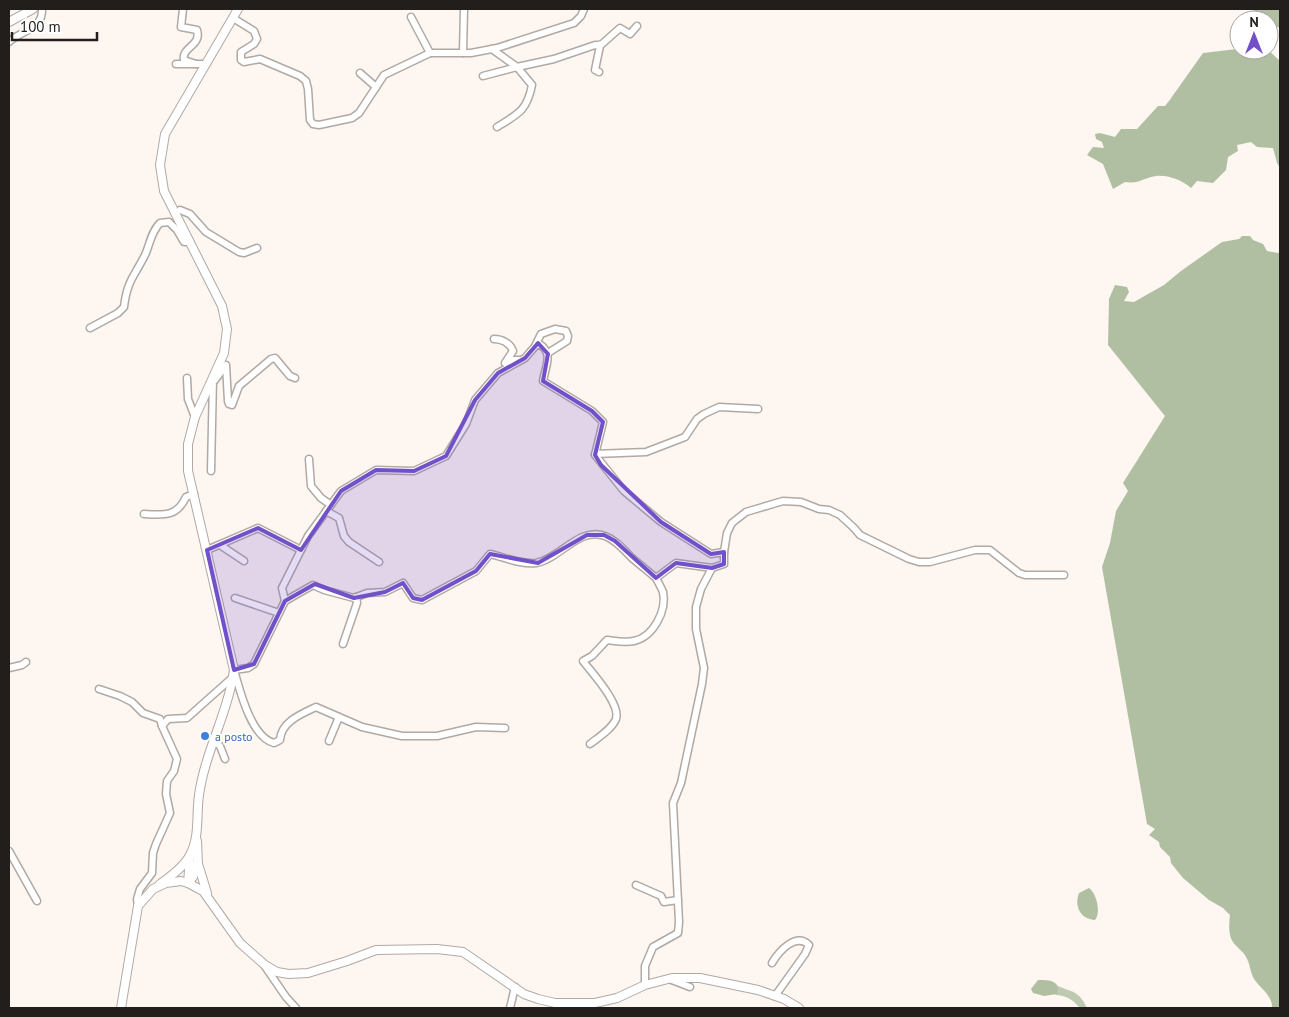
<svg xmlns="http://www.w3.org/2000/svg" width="1289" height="1017" font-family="'PT Sans',sans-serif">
<rect width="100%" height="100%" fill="#fef6f1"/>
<path fill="#bdc9b1" d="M1058,986C1074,993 1079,991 1087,1008H1080C1073,1000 1066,995 1055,995L1059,991Z"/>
<g fill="#b0bea1">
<path d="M1251,9H1280V28C1269,24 1263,14 1251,9Z"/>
<path d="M1237,49L1268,50L1280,61V168L1277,163L1273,148L1257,147L1251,142L1237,145L1238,151L1228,157L1226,170L1213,183L1197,181L1191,188C1182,180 1168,175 1156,176C1143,178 1140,184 1125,182L1113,189L1103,164L1087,155L1093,147L1104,148L1102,142L1096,139L1095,134L1100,133L1115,137L1121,129H1137L1158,106H1165L1169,101L1203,53Z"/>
<path d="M1242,236H1250L1253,240L1263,244L1267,251L1278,253L1280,252V1008H1272C1273,996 1260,988 1254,979C1250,972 1250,963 1246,957C1243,951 1236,947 1233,942C1228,935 1229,923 1230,915L1223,908L1209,900L1183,878L1171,863L1170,857L1160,847L1159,842L1149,835L1155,829L1147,824L1102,567L1110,543L1116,511L1128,491L1123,483L1165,416L1108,345L1109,299L1115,285L1127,287L1129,292L1124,301L1134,302L1164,285L1181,271L1222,242L1239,239Z"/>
<path d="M1089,888C1097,894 1101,913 1095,920C1080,919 1074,906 1079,893Z"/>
<path d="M1038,980C1048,980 1057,980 1059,990L1057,994L1044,996L1033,993L1031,989Z"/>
</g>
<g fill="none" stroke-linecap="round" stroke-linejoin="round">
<defs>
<g id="minor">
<path d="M183,9L181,27L197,30C202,46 181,47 184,60L196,64"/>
<polyline points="411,17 430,53"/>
<polyline points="233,18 254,31 257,39 254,44 241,52 241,60 244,62 260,59 300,76 306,81 308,89 310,120 313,124 319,125 352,118 359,113 384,75 430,53 471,53 497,48 574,23 581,16 584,9"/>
<path d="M9,42C21,30 43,30 42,9"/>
<polyline points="598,45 602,44 620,28 630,34 637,26"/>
<path d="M492,49L517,67L532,85C527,111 518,114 497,127"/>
<polyline points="463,53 464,9"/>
<polyline points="176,64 206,64"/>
<polyline points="360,73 376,87"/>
<polyline points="483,76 517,67 554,59 595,45 600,46 595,70 599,72"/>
<polyline points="180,210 190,214 206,232 239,252 244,253 257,248"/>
<path d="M90,328L118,313L124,307C127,281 134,277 145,255C150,244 151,232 160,223L169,222L177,230L184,242H190"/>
<path d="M494,339C502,339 510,343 513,351L505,363L512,360H520"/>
<polyline points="536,344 541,334 555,329 566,331 568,336 567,341 548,353"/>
<polyline points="187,378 188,399 195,417"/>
<polyline points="215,380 226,365 228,401 229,404 232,405 239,386 271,359 275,358 290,376 295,378"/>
<polyline points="595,454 646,452 685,437 697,419 704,414 719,407 758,409"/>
<polyline points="309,459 311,486 321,498 331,505"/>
<polyline points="211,471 213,379"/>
<polyline points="326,511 339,518 344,536 349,542 379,562"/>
<path d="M144,514C164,515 177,517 186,497L194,494"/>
<polyline points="220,545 244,561"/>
<polyline points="207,550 258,528 301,550"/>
<polyline points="724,552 727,533 732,523 746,512 783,501 801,502 819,509 829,510 840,515 854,528 860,535 909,559 919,562 930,562 975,550 990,550 1019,573 1025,575 1064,575"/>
<polyline points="235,598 279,613"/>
<path d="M285,601L282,588L308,536L341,491L376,470L414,471L446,456L466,424L475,400L498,373L525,358L538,343C554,353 546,364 543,381L592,411L603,422L595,455L624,491L661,522L711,554L724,552V564L712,568L676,563L656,578C648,571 640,565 632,558C624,550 616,540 605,536C579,526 560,559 536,563C521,565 504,557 490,554L476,571L422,600L413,598L403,583L385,592L367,593L354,598L324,590L313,585L285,601L254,664L248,668L234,670C240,691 251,737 274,743L280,740C281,722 301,714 316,707L362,727L402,736H437L476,727L505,728"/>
<polyline points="343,644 357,603 356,597"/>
<polyline points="9,668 22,665 26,662"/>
<polyline points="99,689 120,696 132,702 143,713 160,719 162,726"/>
<polyline points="214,741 220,746 225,759"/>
<polyline points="329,741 339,717"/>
<path d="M590,744C599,737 612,729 616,719C621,704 592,673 583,661L592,656L607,640C616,641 625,643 634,641C653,637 667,611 663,592C661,587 658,582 656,578"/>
<polyline points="9,851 37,901"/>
<polyline points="636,885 661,896 664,902 678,900"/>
<polyline points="138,906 137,899 140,889 152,873 153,853 156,844 170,813 166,794 167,781 174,771 177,759 162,726 168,719 187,718 233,677"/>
<path d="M772,963C779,951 796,932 809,945L805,954L775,996"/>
<polyline points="264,965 286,997 296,1008"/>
<polyline points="669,979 690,987"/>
<polyline points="645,985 645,966 653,947 678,933 679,922 673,803 681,783 702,684 704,668 696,629 696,607 701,589 712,568"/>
<polyline points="510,1008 515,987"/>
</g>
<g id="major">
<polyline points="9,22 33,9"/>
<polyline points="197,841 198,864 207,893"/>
<polyline points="190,857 188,883 193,877 197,864"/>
<path d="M160,884C170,877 184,867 190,855C200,837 196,815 199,795C205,752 228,713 234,670L188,471V444L195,417L224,353L227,329L222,306L164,191L160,165L165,134L238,9"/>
<polyline points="121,1008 138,906 153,889 166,883 181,881 188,883 203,891 240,943 265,965 277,972 289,974 308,973 347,961 376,950 437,949 463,952 524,994 538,999 555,1003 595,1003 617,998 645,985 672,978 700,978 758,990 784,999 799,1008"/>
</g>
</defs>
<use href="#minor" stroke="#b0a9a4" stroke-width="9"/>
<use href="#major" stroke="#b0a9a4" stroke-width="10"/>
<use href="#minor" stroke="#fff" stroke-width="6"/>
<use href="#major" stroke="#fff" stroke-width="8"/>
</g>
<path fill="#7250c9" fill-opacity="0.2" stroke="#7250c9" stroke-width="4" stroke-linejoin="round" d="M538,343L548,354L543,381L592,411L603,422L595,455L601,465L661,522L711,554L724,552V564L712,568L676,563L656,578L615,541L604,535H587L538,563L490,554L476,571L422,600L413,598L403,583L385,592L354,598L315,584L285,601L254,664L234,670L207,550L258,528L301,550L341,491L376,470L414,471L446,456L475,400L498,373L525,358Z"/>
<circle fill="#3f7fe0" stroke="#fff" stroke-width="2" cx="205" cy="736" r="5"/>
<g text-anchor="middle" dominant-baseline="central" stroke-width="4" stroke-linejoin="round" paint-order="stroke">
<g font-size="12" fill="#366cbe" stroke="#fff" text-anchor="start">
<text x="215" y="736">a posto</text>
</g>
</g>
<rect width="1289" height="1017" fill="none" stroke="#211e1c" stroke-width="20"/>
<g transform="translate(1254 35)"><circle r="24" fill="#ffffff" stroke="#a6a5a4"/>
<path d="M0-4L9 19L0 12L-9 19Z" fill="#7250c9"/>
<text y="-8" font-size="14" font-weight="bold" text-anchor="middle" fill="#211e1c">N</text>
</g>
<path d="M12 32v8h85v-8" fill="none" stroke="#211e1c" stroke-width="2.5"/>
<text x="20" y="32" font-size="15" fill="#211e1c" stroke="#ffffff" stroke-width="4" paint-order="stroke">100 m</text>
</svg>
